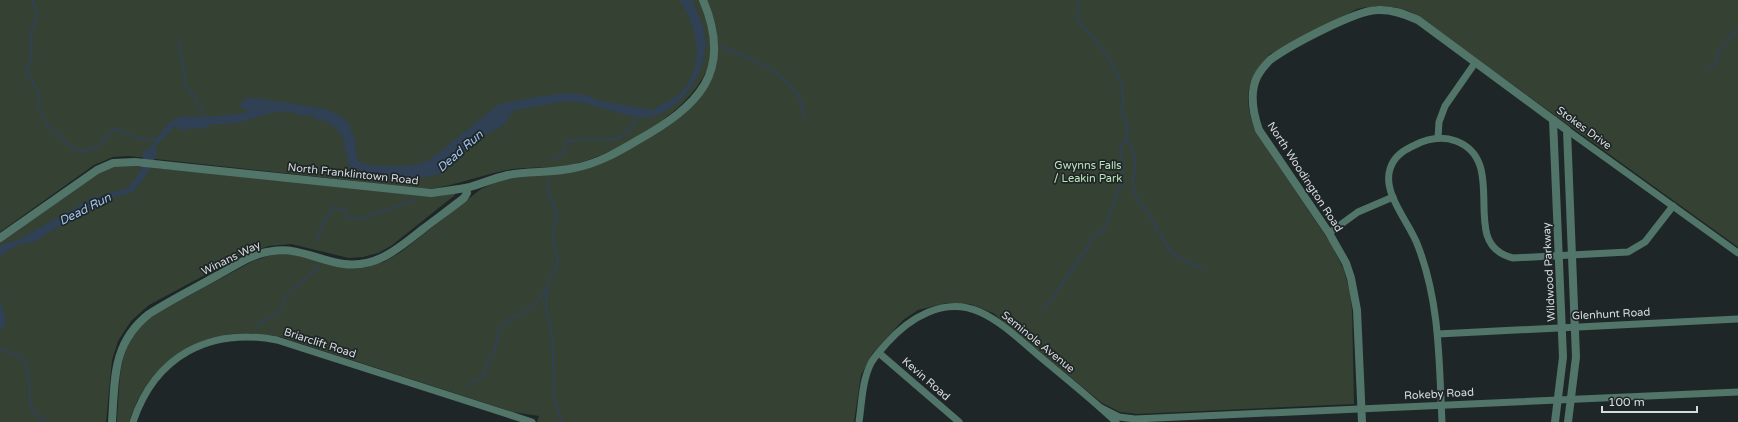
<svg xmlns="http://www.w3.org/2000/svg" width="1738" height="422" font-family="'Varela Round',sans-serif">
<rect width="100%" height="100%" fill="#1f2627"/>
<g fill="#354233">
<path d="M0,0H700C705,17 712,34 711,53C707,104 618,154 574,164C552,169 529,166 507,170C480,175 455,186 428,189L128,156L113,157L94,165L0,232Z"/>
<path d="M707,0H1738V247L1413,13C1395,5 1376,5 1357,9L1270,54C1245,78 1243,101 1256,132L1331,244L1344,270L1350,292L1352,310L1354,404L1137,414L1120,412L1102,403L993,313L970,304L946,303L918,310L903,320L872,354L861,375L854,422H537L539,416L513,412L281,337C212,322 151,353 129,422H117C121,376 115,340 159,312L253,261L268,256L280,254L297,255L358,267L384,262L401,252L481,189L500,180L578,170L673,121L716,63L718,46L716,27Z"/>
<polygon points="115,165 454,192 455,195 391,246 378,253 363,257 349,258 291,244 269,246 244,254 149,305 131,321 118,341 112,360 106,422 0,422 0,241 89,178"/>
</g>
<g fill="#304055">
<path d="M679,0H692C697,13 705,26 705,40C707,73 683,108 651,117C635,121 595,104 577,102C558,100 539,107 520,109L513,111C509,115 509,119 506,122C500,129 490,133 481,135L478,141L470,146L438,175L398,181L371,179L359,176L351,170L347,159L348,139L346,131L340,123L325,116L298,115L290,111L270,113L238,123L209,125L203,129L192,128L179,131L178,127L175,126L155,147L157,154L147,174L133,192L97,202L34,242L22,244L3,253L0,257V245L18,240L92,198L128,188L142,169L143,153C157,146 161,125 177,118C185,115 190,117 198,117C216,116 233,116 250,111L241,108V104L245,98H256L325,109L341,116L349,123L358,161L363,163L375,166H409L428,161L498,105L503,103C529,99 575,86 597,100L653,110C662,104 677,98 684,89C705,63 697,25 679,0Z"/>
<polygon points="0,300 6,321 0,333"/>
</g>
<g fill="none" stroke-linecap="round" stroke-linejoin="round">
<g stroke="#304055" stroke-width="2">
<path d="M32,0L36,8L37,16L31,32L32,49L27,73L38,90L39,106L46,124L73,148L85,152L99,145L112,131L116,129C129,134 145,144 159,138"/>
<polyline points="179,40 186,87 194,96 205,117"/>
<polyline points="703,46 710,46"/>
<path d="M721,47C748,57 779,69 796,92C801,98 803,111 805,119"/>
<path d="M1706,71L1716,63C1716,53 1730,36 1738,30"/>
<path d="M1126,139C1134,145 1136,160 1135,170C1135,175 1132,180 1133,185C1135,200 1141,201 1147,211C1166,244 1166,257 1205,269"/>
<path d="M552,161L555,157L563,155L565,143C597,131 620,155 639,115"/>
<polyline points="417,177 417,183"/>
<path d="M549,179C544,192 553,203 558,215L552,232L558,263L547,286L546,309L552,332L554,394L561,422"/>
<polyline points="316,240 327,216 334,207 344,210 347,218 361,219 412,201 415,198"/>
<path d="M1042,311C1057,295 1067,274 1081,257C1088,247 1092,237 1103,231L1123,180L1120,151L1122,145L1126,139L1128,126L1121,111L1123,102L1122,85L1109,58L1091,35L1080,25L1077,16L1079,0"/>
<path d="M257,326C264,320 271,318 276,314C281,310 283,300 287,295C297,283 311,277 319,265"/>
<path d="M0,349C6,352 15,353 20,357C34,367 26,395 32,410C35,415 42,418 46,422"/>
<polyline points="469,386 473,381 481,378 485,371 489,360 494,352 500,327 514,317 534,307 547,287"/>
</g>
<path stroke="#304055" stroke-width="11" d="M318,114C335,116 351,131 350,149"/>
<g stroke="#517568" stroke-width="7">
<polyline points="1567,130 1738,253"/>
<polyline points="1438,138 1439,122 1445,106 1475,63"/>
<polyline points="1329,233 1358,212 1393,197"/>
<polyline points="1438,334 1738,319"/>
<polyline points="879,353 959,422"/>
<polyline points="1101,408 1119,417 1135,419 1738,392"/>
<path d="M133,422C155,356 209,327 277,340L532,422"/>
<path d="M859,422C862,402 862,381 871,363C875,356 881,350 886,344C909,318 944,296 980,312C1002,322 1020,340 1038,355C1064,377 1091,398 1116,422"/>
<path d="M1442,422C1439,362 1440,303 1418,246C1410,223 1382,194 1390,169C1394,156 1404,150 1415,145C1429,138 1442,136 1456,141C1496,156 1478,204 1487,235C1491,248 1501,255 1513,258L1628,252L1645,242L1673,206"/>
</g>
<g stroke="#517568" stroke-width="8">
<polyline points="1553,120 1563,357 1555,422"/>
<path d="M0,238L97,170L113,163L135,162L431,193C444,191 457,190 470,187C483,183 495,178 508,175C530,171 552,173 574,168C597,164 618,152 638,140C698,106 734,73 703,0"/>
<path d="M112,422C115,379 112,343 149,314C171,300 195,288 218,275C235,266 253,253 273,251C298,247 320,261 344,264C377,268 399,248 423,229C436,219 450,209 464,198L467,193L466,188"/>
<path d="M1362,422L1357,310L1351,278L1346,263L1329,233L1259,130C1253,113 1249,94 1257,77C1260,71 1265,65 1270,60C1289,46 1354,11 1377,10C1392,9 1405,14 1418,20L1567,130L1576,357L1568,422"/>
</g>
</g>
<g text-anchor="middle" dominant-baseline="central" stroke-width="3.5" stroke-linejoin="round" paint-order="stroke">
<g font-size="11" fill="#d7dbdc" stroke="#1f2627">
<text transform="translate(1584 128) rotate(36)">Stokes Drive</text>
<text transform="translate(353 174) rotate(6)">North Franklintown Road</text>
<text transform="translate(1305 177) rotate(57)">North Woodington Road</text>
<text transform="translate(231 258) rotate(-26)">Winans Way</text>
<text transform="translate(1549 272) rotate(-93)">Wildwood Parkway</text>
<text transform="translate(1611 314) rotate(-3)">Glenhunt Road</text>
<text transform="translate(1038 342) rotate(39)">Seminole Avenue</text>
<text transform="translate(320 343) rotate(18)">Briarclift Road</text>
<text transform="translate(926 379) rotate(41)">Kevin Road</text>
<text transform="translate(1439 394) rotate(-3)">Rokeby Road</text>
</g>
<g font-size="11" fill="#bce3b8" stroke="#1f2627">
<text x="1088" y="165">Gwynns Falls<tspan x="1088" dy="13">/ Leakin Park</tspan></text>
</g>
<g font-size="12" font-style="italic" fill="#a3c5f0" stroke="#1f2627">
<text transform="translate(460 151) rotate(-41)">Dead Run</text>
<text transform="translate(85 209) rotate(-27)">Dead Run</text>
</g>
</g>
<path d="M1602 406v6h95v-6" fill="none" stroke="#d7dbdc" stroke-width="2"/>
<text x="1608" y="406" font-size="12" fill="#d7dbdc" stroke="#1f2627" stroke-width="3" paint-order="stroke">100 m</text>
</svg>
